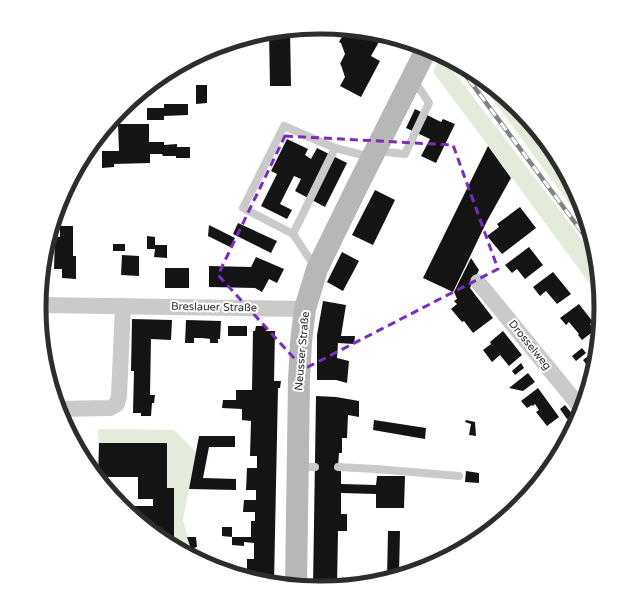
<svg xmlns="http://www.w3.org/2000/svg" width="640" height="615" font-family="'Varela Round',sans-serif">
<rect width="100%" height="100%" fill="#fff"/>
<g fill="#e3ebda">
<polygon points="441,55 596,258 600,298 513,179 433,72"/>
<polygon points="473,73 518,109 525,118 563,170 579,200 588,229"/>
<polygon points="98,429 174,430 196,452 183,520 189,542 179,548 164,541 159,537 174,536 174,488 167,488 167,443 99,443"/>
</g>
<g fill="#141414">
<polygon points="320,27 333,28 333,31 303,31 302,29"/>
<polygon points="290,30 291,86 270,86 269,32"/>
<polygon points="346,30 374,32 372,36 380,40 371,56 380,61 361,97 340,86 345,77 341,65 340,64 345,54 341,43 339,42"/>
<polygon points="194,58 194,66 179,66"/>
<polygon points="196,85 207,85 207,103 196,104"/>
<polygon points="164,104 188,104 188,115 164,116 164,120 147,120 147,108 164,108"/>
<polygon points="415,109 441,122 443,119 455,124 436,163 421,156 430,139 406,128"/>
<polygon points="118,124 149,124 149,142 164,142 164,145 177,144 177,147 190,147 190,158 176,158 176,156 163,156 162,154 150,154 150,163 114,164 114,167 102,168 102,151 119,151"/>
<polygon points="287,139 308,149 305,155 311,159 317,148 347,163 325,207 295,191 301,179 294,176 280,204 292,210 287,219 261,206 277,174 271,171"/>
<polygon points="488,146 511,178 487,221 453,292 423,278"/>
<polygon points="375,190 395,200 373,245 352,235"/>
<polygon points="520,207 536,228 502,254 487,236 499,227 497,224"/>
<polygon points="238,223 277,241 271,253 233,234"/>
<polygon points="209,225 235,238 230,247 208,236"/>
<polygon points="60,226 73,226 73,256 76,256 76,279 62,278 62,269 54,269 55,237 60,237"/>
<polygon points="147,236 155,237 155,245 167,245 167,258 154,257 155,249 147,249"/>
<rect x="113" y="244" width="12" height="7"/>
<polygon points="529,247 543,265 525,279 517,269 512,273 505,265"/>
<polygon points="342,252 359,261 343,291 327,282"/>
<polygon points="122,255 139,256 139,276 121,275"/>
<polygon points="256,257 284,269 277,283 269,279 262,292 255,288 209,287 209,266 251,267"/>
<polygon points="471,258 479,270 470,288 493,318 473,333 464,321 462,322 451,309 457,304 454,301 457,299 454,292"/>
<rect x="165" y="268" width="24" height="20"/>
<polygon points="553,272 571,294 557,304 546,291 540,296 533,287"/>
<polygon points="323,301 346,305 341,336 355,336 354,344 338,343 337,358 349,361 347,383 336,380 317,380 317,335"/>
<polygon points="579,304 593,322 590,324 595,330 582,340 578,335 579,334 569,322 566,325 560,318"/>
<polygon points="132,319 172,320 171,340 151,339 150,395 155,395 154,403 152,403 151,416 141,416 141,413 133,413 134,371 131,371"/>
<polygon points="186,320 221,321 220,339 218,339 218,343 210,343 210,339 202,338 194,338 194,343 185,343"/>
<rect x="228" y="326" width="19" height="10"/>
<polygon points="256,326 266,326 266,331 275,331 274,381 281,381 280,388 278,388 274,583 265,583 247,577 247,559 254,559 254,543 244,542 244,546 232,545 232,537 222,536 222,527 232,527 232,537 251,537 251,521 255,521 255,512 243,512 244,500 256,500 256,490 246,490 247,468 257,468 257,456 250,456 251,421 242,420 242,409 222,408 223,400 236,400 236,390 252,390 253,331 255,331"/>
<polygon points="503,331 522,355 509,366 500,355 492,362 483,350 491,344 490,342"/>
<polygon points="597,341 595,364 589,368 583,360 596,350 592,345"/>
<polygon points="582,348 586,353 576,361 572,356"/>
<polygon points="521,363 524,368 515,375 512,371"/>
<polygon points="528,373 535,382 523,391 509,388"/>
<polygon points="538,388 559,417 547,426 536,412 539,410 535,404 533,406 532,405 527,408 521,401"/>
<polygon points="316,396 336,397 359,401 359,417 348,415 347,438 342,438 342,453 339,453 338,467 341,471 341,484 376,485 377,476 405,476 404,508 376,508 376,494 341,493 341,514 347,514 347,531 338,531 337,586 320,588 313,587"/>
<polygon points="565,405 573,415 567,419 560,409"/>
<polygon points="374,420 426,428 425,439 373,430"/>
<polygon points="466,420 475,422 476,436 469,435 471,424 465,422"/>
<polygon points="199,436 235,436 235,447 209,447 203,478 236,479 236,490 189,489"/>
<polygon points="99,443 167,443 167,488 174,488 174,537 159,537 122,506 153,506 153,499 138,499 138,477 98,477"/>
<polygon points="466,471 479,473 479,483 465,482"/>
<polygon points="388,531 400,531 399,575 387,579"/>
<polygon points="187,537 196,537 197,547 191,549"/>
</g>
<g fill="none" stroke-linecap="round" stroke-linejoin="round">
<g stroke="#cacaca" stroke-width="8">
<polyline points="377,151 405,154 429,103 414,80"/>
<polyline points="293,234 335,148"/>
<polyline points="315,267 293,234 243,208 284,126 335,148 371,157"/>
<polyline points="299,467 315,467"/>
<polyline points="338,467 376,469 459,476"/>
</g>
<g stroke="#cacaca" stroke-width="16">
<polyline points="478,282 581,408"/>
<polyline points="40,305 305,309"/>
<polyline points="59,409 110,408 117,404 119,396 123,306"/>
</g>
<polyline stroke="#b7b7b7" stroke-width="22" points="296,586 299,380 301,342 305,309 317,269 355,191 427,48"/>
<defs>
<polyline id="rail" points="458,65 593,247"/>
</defs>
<use href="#rail" stroke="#828282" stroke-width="4.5"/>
<use href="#rail" stroke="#fff" stroke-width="3" stroke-dasharray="9" stroke-linecap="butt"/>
</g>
<path fill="none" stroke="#7b2cbf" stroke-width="3" stroke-dasharray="8 5" stroke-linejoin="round" d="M285,136L453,145L498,269L304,369L218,275Z"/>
<g text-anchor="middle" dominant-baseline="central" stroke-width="4" stroke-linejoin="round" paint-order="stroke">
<g font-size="11" fill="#2d2d2d" stroke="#fff">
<text transform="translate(214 307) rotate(1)">Breslauer Straße</text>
<text transform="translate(530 345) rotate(51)">Drosselweg</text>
<text transform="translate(302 351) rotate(-85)">Neusser Straße</text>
</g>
</g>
<path d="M0 0H640V615H0ZM319 34H321A273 273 0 0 1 594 307V308A273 273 0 0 1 321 581H319A273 273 0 0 1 46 308V307A273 273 0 0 1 319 34Z" fill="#fff" fill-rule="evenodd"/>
<path fill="none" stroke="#2d2d2d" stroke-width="5" d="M319 34H321A273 273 0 0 1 594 307V308A273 273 0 0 1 321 581H319A273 273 0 0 1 46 308V307A273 273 0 0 1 319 34Z"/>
</svg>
